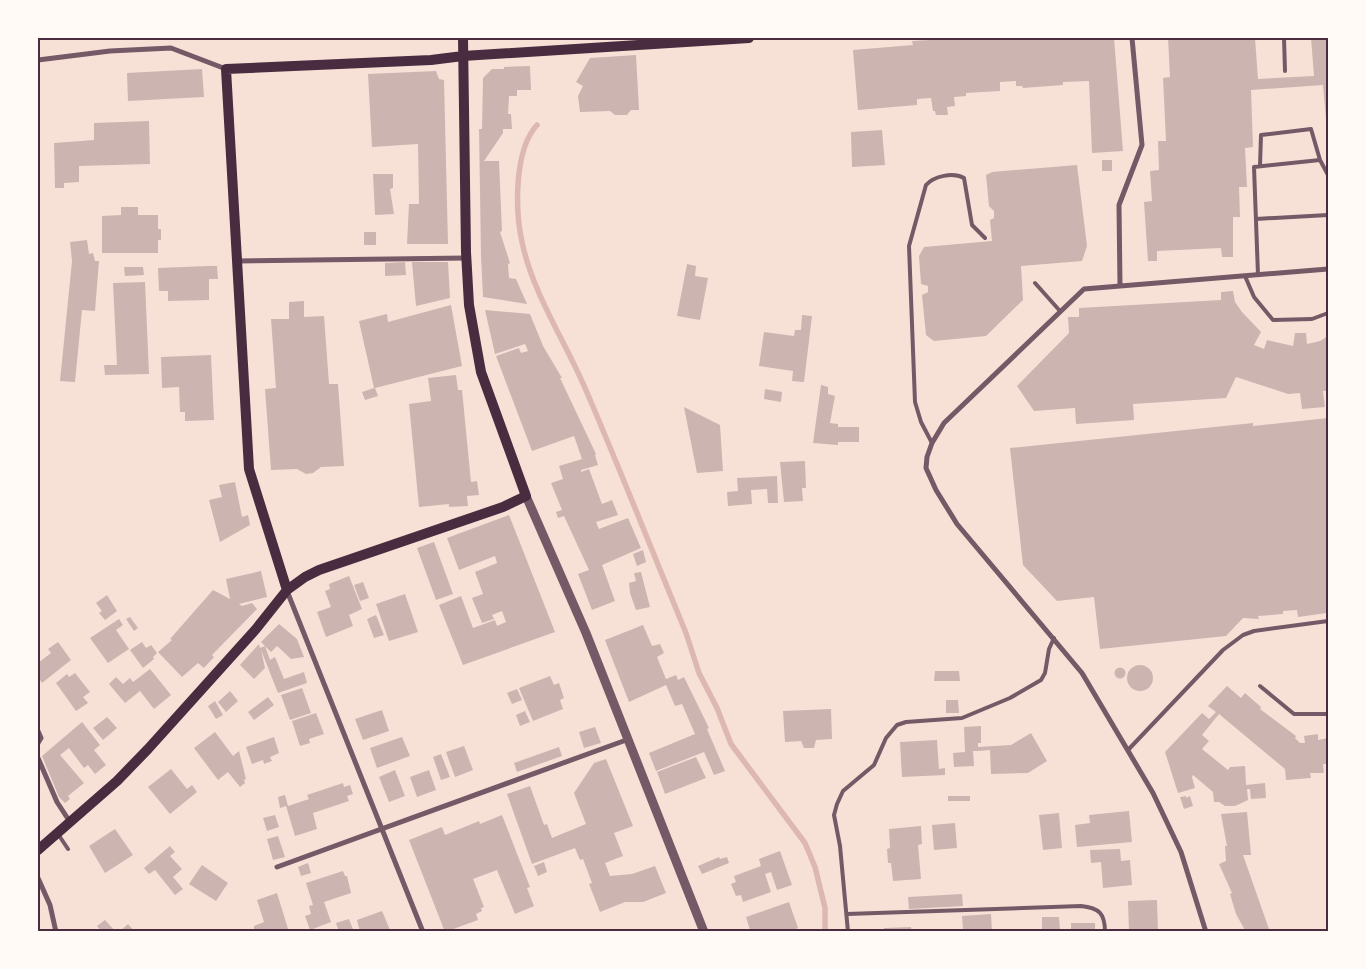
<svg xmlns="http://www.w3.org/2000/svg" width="1366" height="969" font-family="Barlow,sans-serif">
  <rect width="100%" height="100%" fill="#f7e1d7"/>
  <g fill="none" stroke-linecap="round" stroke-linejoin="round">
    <path stroke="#dcb8b0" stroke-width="5.5" d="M537 125C514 150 515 210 522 242 533 294 564 339 585 388 620 469 652 551 686 633L699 673 717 708 731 744 805 843 815 867 825 908V932"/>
  </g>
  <path fill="#ccb4b1" d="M967 38H1114L1123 151 1092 153 1089 81 1063 82V85L1023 88 1022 86H1016V81L1000 82V91L966 93V96L954 97 955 106 947 107 948 115H936L935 111H933L931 98 917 99V105L858 110 853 50 913 45 912 41Z
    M1168 38H1255L1258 79 1314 76 1311 38H1328V142L1323 85 1251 90 1253 147 1245 148 1247 187H1239L1240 217H1233V257H1222L1221 248 1157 251V261H1148L1144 202 1152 201 1150 171 1159 170 1158 141H1166L1163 78 1170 77Z
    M636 55 639 110H631L627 115H615L610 111 580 112 578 96 583 86 576 82 590 58Z
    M530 66 531 90H517V96H509L508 114H511L512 129H503V133L484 161H499L502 231 500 232 510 263 508 264 509 278 516 279 527 304 483 297 481 256 479 129H482L483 78 492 69H504V67Z
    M202 69 204 97 128 101 127 73Z
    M436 71 439 79 444 80 448 244H407L409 204H419L418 144 372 147 368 74Z
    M149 121 150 164 79 166V182L64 183V188H55L54 143 94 140V123Z
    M882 130 885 165 852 167 851 132Z
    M1102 160H1112V171H1102Z
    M1077 165 1087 246 1082 261 1021 266 1023 300 986 336 934 341 926 335 922 295 928 292V286L921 284 919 256 924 247 992 241 990 220 994 218V211L989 206 986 175 992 172Z
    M373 174H393V188L390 189 394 214 375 215Z
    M121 207H138V215H158V229H161V240H158V253H102V216L121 215Z
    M364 232H376V245H364Z
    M87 240 89 254 93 253 95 261H99L95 311 82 310 75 382 60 381 72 261 70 242Z
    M405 262 406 275 385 276V263Z
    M412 262H448L450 298 416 306Z
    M687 264 696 266 695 276 708 278 700 320 677 316Z
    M208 266H217L218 279H209V300L168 301V291H159L158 268Z
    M124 267H143L144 275 125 276Z
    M145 282 149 374 105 375 104 365H117L113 283Z
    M1233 291 1235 302 1242 312 1261 332 1254 345 1264 349 1267 340 1293 346 1295 333H1306L1307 344 1320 341 1328 336V391H1323L1325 407 1302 409 1300 393 1288 394 1236 377 1226 398 1133 404 1134 420 1076 424 1075 408 1034 411 1017 386 1069 333 1068 317H1079V308L1221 300V292Z
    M304 301V317L324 316 329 384H338L344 466 321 467 313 473 306 474 297 469 271 470 265 389 276 388 271 319H289V302Z
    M451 305 462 366 375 388 378 396 365 400 362 392 374 388 359 321 387 314 388 322Z
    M485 310 530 314 543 346 562 378H560L596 454 595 455 598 465 581 470V472L589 469 602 504 612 500 618 515 596 522 599 529 628 518 641 548 602 565 615 601 592 610 578 574 589 570 564 516 558 518 556 512 562 510 551 483 563 479 559 466 582 459 574 436 532 451 496 356 519 348 521 353 528 351 525 344 495 354Z
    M802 315 812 316 804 382 792 381 793 371 759 366 764 332 794 336 795 330H801Z
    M211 355 214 420 185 421V412H180L179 387 162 388 161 357Z
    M456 375 458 390H462L471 482 477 481 479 495 467 496 468 506 449 507V504L419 507 409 404 431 401 428 378Z
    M821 385 828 387V394L835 396 830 423 838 424V427H859V442H838V445L813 443Z
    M765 389 782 392 781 402 764 399Z
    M684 407 720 425 723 471 697 473Z
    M1328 418 1327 613 1298 617 1297 610 1283 611V614L1258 616 1259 619 1243 618 1226 636 1100 649 1094 597 1057 601 1023 565 1010 448 1253 423V426Z
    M805 461 806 488H802L803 501 784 502 780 462Z
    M777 476 778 503H768L767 489 751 490 752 504 728 506 727 492 738 491 737 478Z
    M235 482 242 517 248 515 250 525 220 542 209 500 222 497 219 485Z
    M509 515 555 632 463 665 439 605 461 596 473 628 495 620 497 626 506 622 502 611 492 615 494 619 482 623 472 598 483 594 475 572 497 563 495 556 459 570 447 538Z
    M434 542 453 594 436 600 417 548Z
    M643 550 646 562 637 566 633 554Z
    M261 571 267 597 239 604 242 606 252 603 257 609 212 655 214 657 204 668 198 663 182 677 158 652 172 640 170 639 213 590 230 599 226 579Z
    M641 572 650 607 636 610 630 593 629 583 636 581 634 573Z
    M349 576 362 609 349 615 353 626 326 637 317 612 331 607 325 591 330 589 329 584Z
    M363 582 369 598 360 601 354 585Z
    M405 594 418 632 389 641 376 604Z
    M107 595 117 611 105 620 99 613 102 611 96 603Z
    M376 615 384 635 374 638 367 619Z
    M130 617 138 628 134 631 126 619Z
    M119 619 123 625 116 630 129 649 108 663 90 638Z
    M279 624 297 639 304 657 291 659 277 646 271 652 261 642Z
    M643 625 652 646 660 644 664 653 657 657 666 679 676 675 678 680 684 677 709 728 707 729 725 771 714 775 704 752 656 771 649 753 695 734 682 704 675 706 666 685 629 702 605 640Z
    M58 642 71 660 42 683 38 677V663L51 653 48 649Z
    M142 642 146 648 151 645 157 653 153 657 154 659 143 668 130 650Z
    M259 644 260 648 265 646 270 660 275 657 284 679 304 672 307 683 278 693 261 650 265 668 254 679 240 665Z
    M1127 678a13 13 0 1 1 26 0a13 13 0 1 1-26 0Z
    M1114.5 673a5.5 5.5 0 1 1 11 0a5.5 5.5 0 1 1-11 0Z
    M150 669 171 695 154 709 140 691 125 703 109 684 116 677 123 684 130 678 133 682Z
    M935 671H959L960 681H934Z
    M75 673 90 692 83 697 88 703 76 711 56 683 67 674 69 677Z
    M550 676 554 685 559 683 564 698 560 700 563 709 533 721 519 688Z
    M1227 686 1241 698 1245 693 1261 707 1260 709 1296 736 1295 738 1300 743H1305L1304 736 1318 734V740L1328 738V764H1323L1324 773H1310L1311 778 1286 780 1285 769 1219 714 1202 735 1209 741 1202 749 1228 770 1230 767 1245 766 1246 785 1265 783 1266 798 1251 799 1250 789H1247L1248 800 1235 806H1225L1219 802H1214L1213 792 1193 775 1192 777 1195 788 1178 793 1165 752 1202 713 1209 719 1216 712 1208 706Z
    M302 688 311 713 290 720 281 695Z
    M517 689 522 700 512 704 507 693Z
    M230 691 238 701 226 712 218 702Z
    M268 697 274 705 254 720 248 712Z
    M946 700H958L959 713H946Z
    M215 701 223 715 216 719 208 706Z
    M831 709 832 739 816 740 814 748H804L801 741 785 742 783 711Z
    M382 710 389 731 363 740 355 719Z
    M525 711 530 722 520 726 516 715Z
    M316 713 324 734 309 739 310 743 300 746 292 721Z
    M107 717 117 728 103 740 93 728Z
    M82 722 100 745 94 750 106 765 95 774 88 765 84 768 69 748 60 755 84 783 68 796 70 799 65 803 59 797 42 756Z
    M981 726V743H978V747L1011 745 1031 733 1047 761 1028 773 991 774 990 750 978 751H973L974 766 954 767 953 753 965 752 964 727Z
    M595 727 601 743 584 748 579 732Z
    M215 732 233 756 239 751 246 779 244 780 245 783 240 787 228 772 218 780 194 748Z
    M274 737 279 753 270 757 272 761 264 764 263 760 252 764 246 747Z
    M402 737 410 756 377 768 370 748Z
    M937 740 939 769 945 768V775L902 777 900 742Z
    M464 746 473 770 455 777 446 752Z
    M559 747 562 756 517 772 514 763Z
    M441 754 450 777 441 780 433 757Z
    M696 757 706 778 665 794 657 772Z
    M606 759 633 826 614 833 623 856 605 863 610 876 632 874 655 866 666 893 643 902H625L600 912 589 884 592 883 583 859 580 860 575 848 532 864 507 794 530 786 544 825 547 824 552 838 586 824 574 793 594 763Z
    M171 769 187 789 192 785 197 792 170 814 148 787Z
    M395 770 405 796 389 802 379 777Z
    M429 770 436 790 417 797 410 777Z
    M343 783 344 787 350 785 353 794 347 796 349 801 313 813 317 829 295 836 286 806 280 808 278 797 285 795 288 806 309 799 307 795Z
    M948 796H970V801H948Z
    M1186 796V798L1190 796 1193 806 1184 809 1180 797Z
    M1129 811 1132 842 1077 847 1075 825 1090 823 1089 815Z
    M1247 812 1251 855H1243L1270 932H1246L1236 914 1230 894 1232 893 1219 864 1226 861 1225 846H1227L1221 814Z
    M1059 813 1062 848 1043 850 1039 815Z
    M275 815 279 827 267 831 263 818Z
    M502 815 530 887 527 888 534 906 515 914 497 870 473 879 484 907 481 908 482 911 476 914 478 920 445 932 409 840 442 827 445 835 479 821 480 824Z
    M955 823 957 848 934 850 932 825Z
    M921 826 922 844 918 845 921 879 893 881 891 863H888L887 849 890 848 889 829Z
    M115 829 133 855 105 873 89 846Z
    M278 836 285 857 273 860 267 839Z
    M170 846 175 852 170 856 182 869 173 877 183 889 175 895 155 870 149 874 144 868Z
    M1120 849 1121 861 1130 860 1132 885 1103 888 1101 862 1091 863 1090 850Z
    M780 851 792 885 777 890 771 872 765 874 771 892 743 902 741 895 736 896 731 884 736 882 734 876 761 866 759 859Z
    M719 857 720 859 727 857 729 863 702 874 698 866Z
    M544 862 547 872 538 876 534 866Z
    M308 863 311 873 301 876 298 867Z
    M202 865 228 883 216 901 189 884Z
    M343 871 345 876H347L351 893 324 902 331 922 310 930 305 916 311 914 309 906 313 905 306 883Z
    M277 893 289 932H254V926L264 922 257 900Z
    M962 894 963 906 909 909 908 897Z
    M1157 900 1158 932H1129L1128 901Z
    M789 902 798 928 790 932H747L750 930 746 917Z
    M382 911 390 930 360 932 357 920Z
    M991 914 992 932H947L963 929 962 916Z
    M1042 917H1059L1060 930 1042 931Z
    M349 919 354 932H339L336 923Z
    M105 920 116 932H102L97 926Z
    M1071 923H1095V932H1071Z
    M128 924 135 932H119Z
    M911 927 912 932H884V928Z"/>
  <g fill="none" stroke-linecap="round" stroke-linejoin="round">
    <path stroke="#755966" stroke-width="4" d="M1284 38 1285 71
      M1260 166 1261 135 1311 129 1320 160
      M1256 219 1328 215
      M1258 275 1254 167 1320 160 1328 175
      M1245 276 1254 297 1273 320 1312 319 1328 313
      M1035 283 1060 311
      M932 443 921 422 915 402 909 246 926 185C934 176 953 172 964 178L972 225 985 238
      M1260 686 1294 714H1328
      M1128 750 1223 650 1243 635 1254 631 1328 621
      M58 834 68 849
      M847 914 1081 906C1099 908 1105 913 1105 932
      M848 932 840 846 834 815 837 804 843 791 874 765 886 738 897 725 906 722 962 718 1010 698 1041 680 1045 673 1049 649 1054 638"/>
    <path stroke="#755966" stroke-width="5" d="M38 60 110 51 171 48 226 69
      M237 261 466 258
      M1120 285 1119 205 1142 145 1132 38
      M287 591 423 932
      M38 731 41 738 38 743
      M38 758 57 802 70 822
      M277 867 629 739
      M38 878 50 905 56 932
      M1206 932 1181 852 1153 793 1082 673 957 524 936 490 926 468 927 457 932 443 944 423 1084 289 1328 269"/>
    <path stroke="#755966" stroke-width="9" d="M526 496 586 633 704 932"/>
    <path stroke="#4a2c40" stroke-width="10" d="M287 590 249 469 226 69 431 60 463 56 749 38
      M38 850 117 781 148 749 256 629 287 590 305 577 319 570 503 507 526 496 481 372 469 305 466 252 463 38"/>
  </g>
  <rect width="1366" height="969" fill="none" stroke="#fffaf5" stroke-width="78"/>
  <rect x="39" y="39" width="1288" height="891" fill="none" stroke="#4a2c40" stroke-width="2"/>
</svg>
